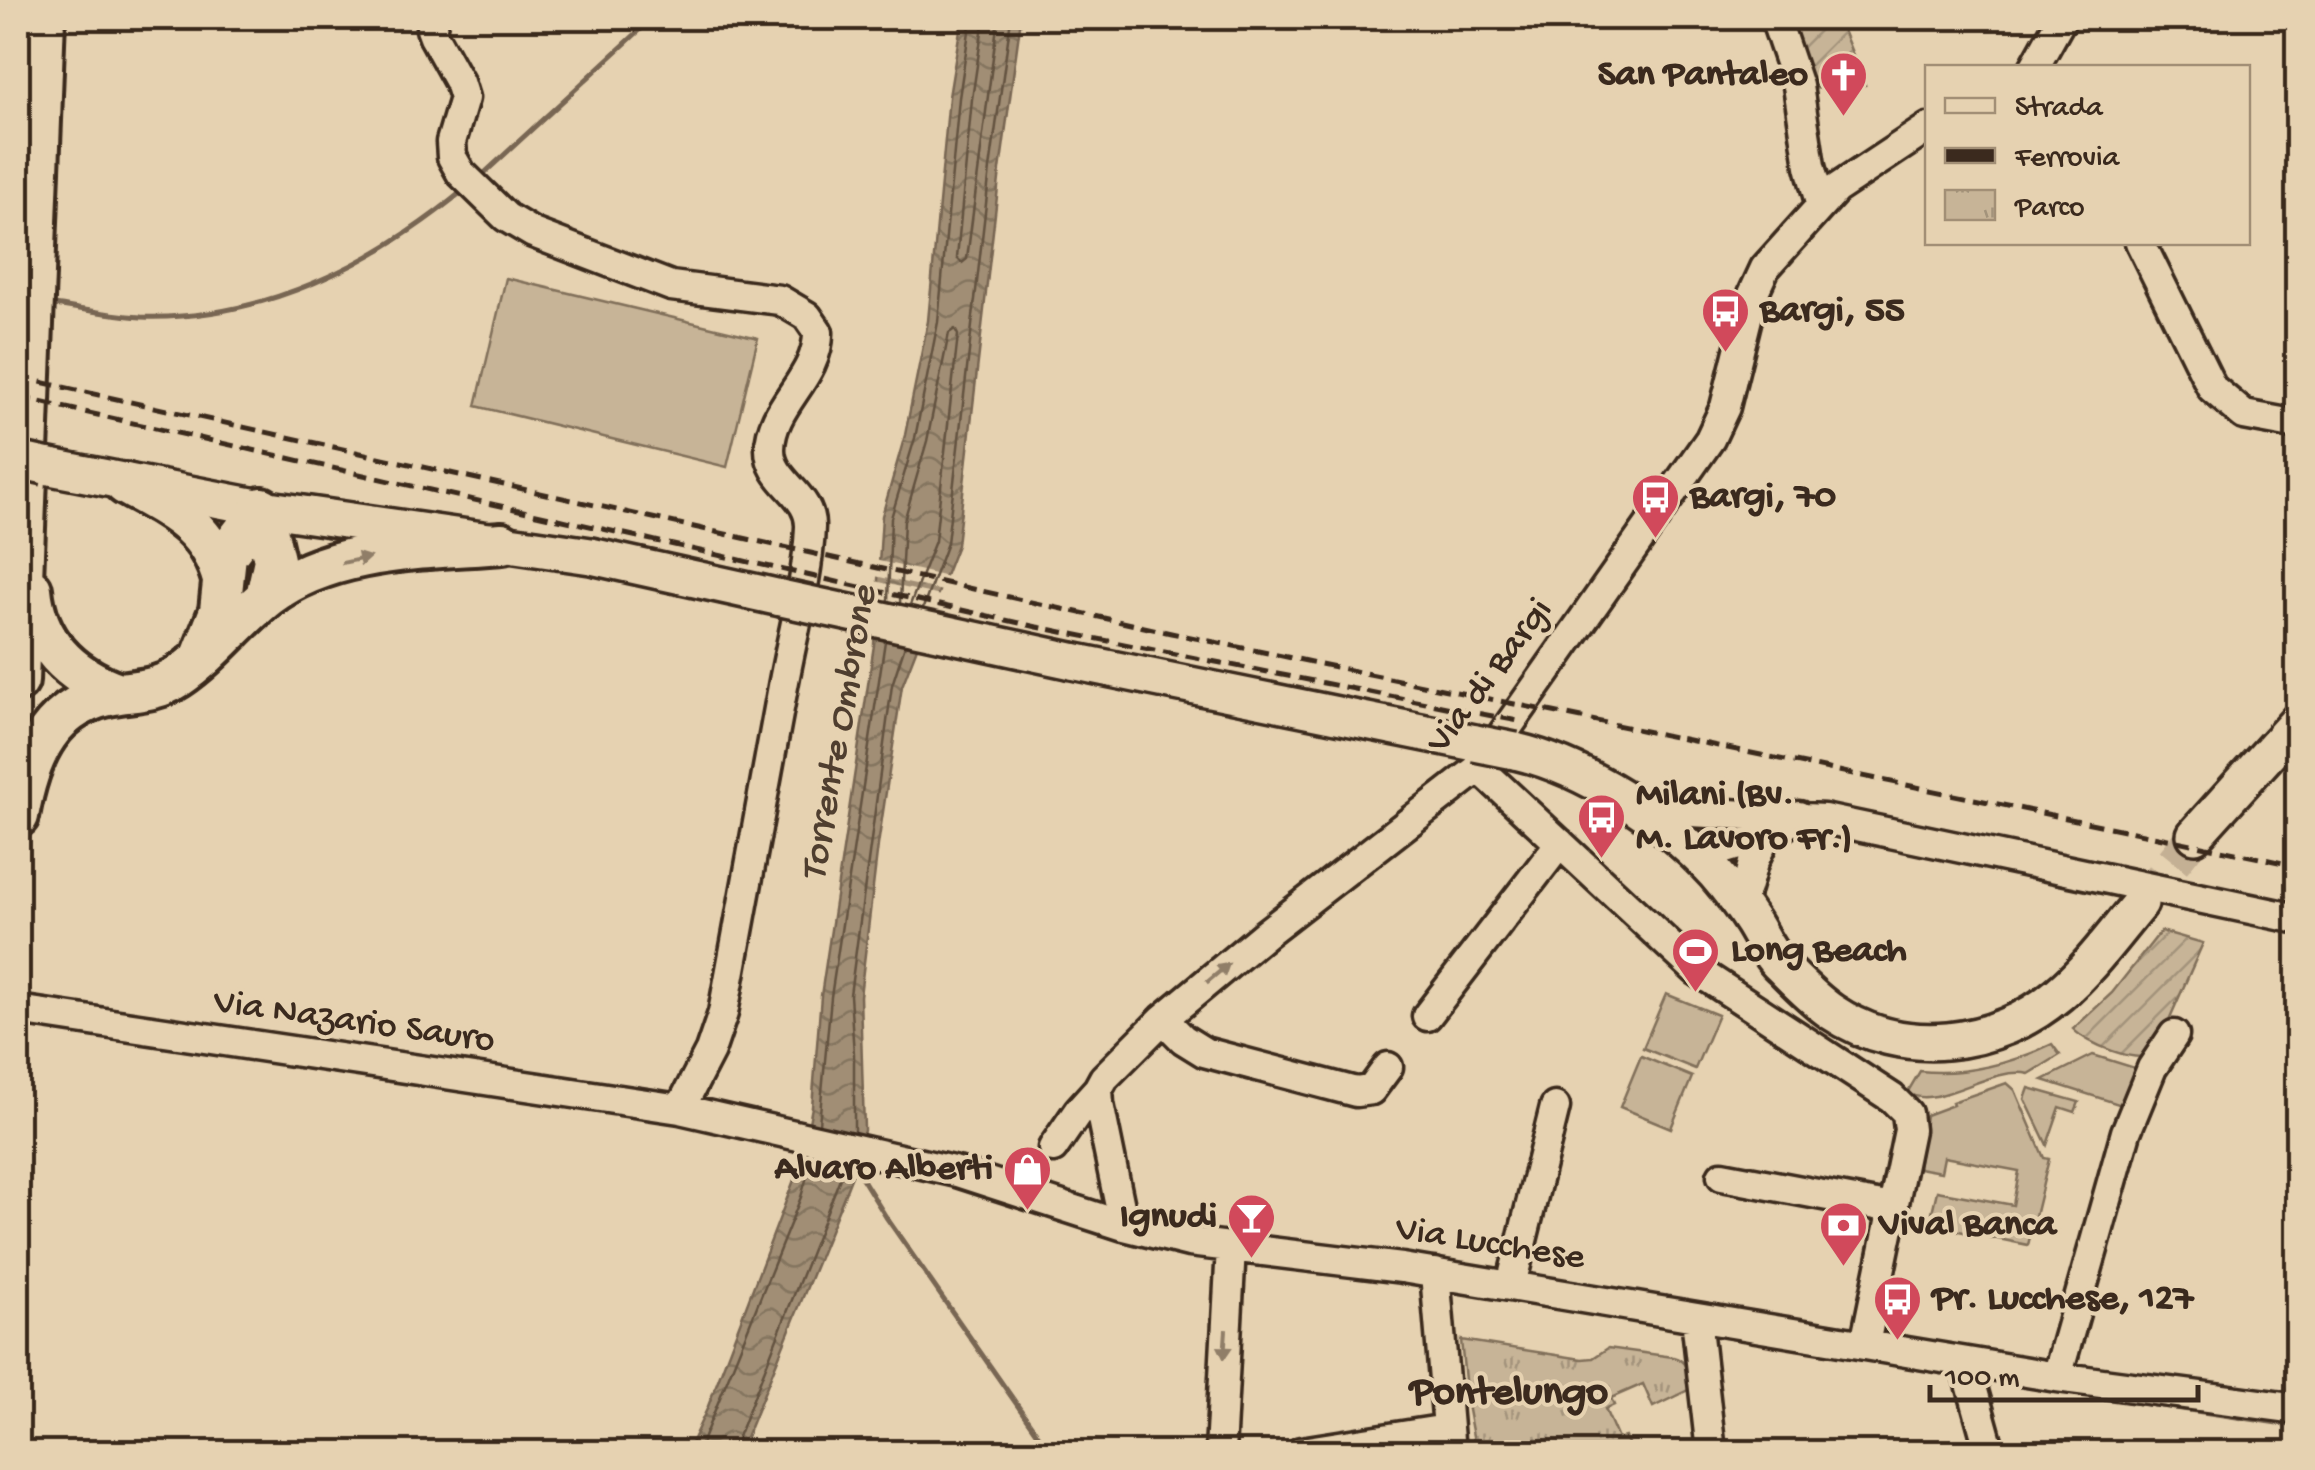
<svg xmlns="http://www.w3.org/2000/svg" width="2315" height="1470" font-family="'Gochi Hand',sans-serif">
  <defs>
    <pattern id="park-tufts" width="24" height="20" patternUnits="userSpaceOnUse" patternTransform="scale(2.5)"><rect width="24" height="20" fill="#c7b497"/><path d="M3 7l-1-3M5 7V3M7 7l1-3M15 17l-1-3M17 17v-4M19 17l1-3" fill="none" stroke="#a3937b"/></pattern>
    <pattern id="garden-furrows" width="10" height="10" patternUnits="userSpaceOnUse" patternTransform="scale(2.5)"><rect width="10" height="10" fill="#c7b497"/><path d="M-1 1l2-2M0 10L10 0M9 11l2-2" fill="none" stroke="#a3937b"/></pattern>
    <pattern id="water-waves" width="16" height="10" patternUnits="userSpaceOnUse" patternTransform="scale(2.5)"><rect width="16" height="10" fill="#a18e75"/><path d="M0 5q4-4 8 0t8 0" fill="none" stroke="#84745f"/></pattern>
  </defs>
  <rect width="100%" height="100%" fill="#e6d2b1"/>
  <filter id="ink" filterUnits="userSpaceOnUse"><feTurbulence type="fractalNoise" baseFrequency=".01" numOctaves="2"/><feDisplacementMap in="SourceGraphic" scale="20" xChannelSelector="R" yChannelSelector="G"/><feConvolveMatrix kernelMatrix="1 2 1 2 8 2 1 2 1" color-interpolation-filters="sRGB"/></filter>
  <g filter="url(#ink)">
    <path fill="#c7b497" stroke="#816f5a" stroke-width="2.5" d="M506 278 758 338 727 467 476 406Z
      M1666 994 1718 1015 1695 1069 1643 1048Z
      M2052 1044 2060 1055 2029 1074C1990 1065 1939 1111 1907 1093L1920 1071C1964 1076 2013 1063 2052 1044Z
      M2093 1055 2135 1068 2140 1074 2131 1108 2043 1080Z
      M1641 1056 1692 1077 1671 1128 1620 1107Z
      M2007 1083 2015 1090 2044 1158 2049 1159 2028 1245 1929 1225 1937 1191 2013 1205 2019 1171 1944 1157 1941 1172 1918 1168 1926 1115 1953 1105 1952 1102Z
      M2029 1088 2079 1102 2075 1112 2060 1107 2047 1145 2025 1099Z"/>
    <path fill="url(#park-tufts)" stroke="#816f5a" stroke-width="2.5" d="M1461 1340 1582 1359 1593 1358 1608 1348 1673 1357C1689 1361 1688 1375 1690 1389L1653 1407 1643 1384 1611 1398 1614 1405 1605 1409 1618 1439 1625 1437 1632 1452H1476L1468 1410Z"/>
    <path fill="url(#garden-furrows)" stroke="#816f5a" stroke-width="2.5" d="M1840 23 1865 85 1810 89 1790 30Z
      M2161 931 2203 943 2154 1054C2136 1064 2087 1044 2073 1029L2112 993Z"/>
    <path fill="url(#water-waves)" stroke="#786652" stroke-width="2.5" d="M962 18H1021L1000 170 957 545 902 686 878 845 860 996 864 1130 859 1158 846 1191 740 1452H687L707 1409 802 1159 812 1107 821 996 874 645 882 516 905 435 928 321 949 97Z"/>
    <path fill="#e6d2b1" d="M875 560 952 578 947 592 875 576Z
      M875 581 945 597 936 616 873 602Z"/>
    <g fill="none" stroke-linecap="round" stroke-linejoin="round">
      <path stroke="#645241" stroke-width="2.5" d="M984 18 972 99 957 258 962 263 967 259 998 18
        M888 601 891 518 915 438 938 322 959 98 971 18
        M900 603 904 521 927 441 949 333 955 329 958 335 935 541 910 605
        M923 608 947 543 990 169 1011 18
        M819 1124 831 997 885 641
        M854 1132V1054L850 995 892 685 905 645
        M698 1452 801 1197 813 1156
        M732 1452 846 1163"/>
      <path stroke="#786652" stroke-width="5" d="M479 178 653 18
        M49 304C80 309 110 315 141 317 262 321 375 264 465 189
        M852 1162 886 1217 1050 1452
        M2080 1394 2298 1426"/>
      <path stroke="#c4b094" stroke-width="35" stroke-dasharray="35 18" stroke-linecap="butt" d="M2140 903 2195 835"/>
      <defs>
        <path id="minor" d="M434 18 431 29 434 37 459 82 464 98 451 142 452 157 461 173 506 217 533 233 671 286 780 300 807 316 818 332C819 378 770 405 770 449 770 483 811 493 810 527 808 580 791 640 782 692 762 799 742 906 723 1013L710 1051 680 1109
          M1775 18 1798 86 1810 166 1820 203
          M2034 68 2062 18
          M2140 242 2212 388 2244 415 2298 425
          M1479 768 1696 970 1892 1098 1907 1113 1909 1130 1865 1344
          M1671 811 1824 819 2298 919
          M1718 851 1765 837 1799 816
          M1746 888 1753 863 1765 837
          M18 1010 680 1109 957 1172 1124 1226 1189 1242 1402 1268 2057 1377 2298 1409
          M1427 1016 1560 843
          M1163 1019 1183 1039 1204 1052 1356 1092 1371 1090 1388 1067
          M1053 1148 1079 1110 1098 1089
          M1722 1176 1892 1208
          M1124 1226 1099 1104 1098 1089 1104 1078 1163 1019 1265 934 1479 768 1710 439 1725 407 1753 294 1765 268 1836 189 1928 128
          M1435 1273 1450 1452
          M1511 1285 1555 1107
          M1696 1318 1711 1452
          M1965 1362 1990 1452
          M2057 1377 2126 1132 2152 1068 2174 1035
          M1220 1452 1231 1247
          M1301 1452 1447 1429"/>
        <path id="major" d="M45 466 262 508 591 556 781 598
          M1072 661 1475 743
          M1515 751C1585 767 1667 820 1715 873 1728 888 1741 905 1752 922 1761 936 1768 954 1781 966 1797 982 1813 999 1832 1012 1902 1059 1996 1048 2059 994 2090 968 2114 934 2140 903
          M2195 835 2298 721"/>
        <path id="highway" d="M125 484C171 510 208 525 223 580
          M262 508 274 560 266 597
          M31 589C36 643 70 676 119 693
          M203 654 220 611 226 555 262 508
          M18 681 44 18
          M18 816C29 755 50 702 120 693 142 690 160 689 178 677 212 654 236 621 268 596 332 547 426 549 502 543"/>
      </defs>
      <use href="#minor" stroke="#3b2a1e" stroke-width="35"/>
      <use href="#major" stroke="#3b2a1e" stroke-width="42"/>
      <use href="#highway" stroke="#3b2a1e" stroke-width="48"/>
      <use href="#minor" stroke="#e6d2b1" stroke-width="28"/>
      <use href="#major" stroke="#e6d2b1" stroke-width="35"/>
      <use href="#highway" stroke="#e6d2b1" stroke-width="40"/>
      <path stroke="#3b2a1e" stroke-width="5" stroke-dasharray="15 8" stroke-linecap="butt" d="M18 377 1171 633 2298 866
        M18 397 1037 627 1518 721"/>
      <defs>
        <path id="major-bridge" d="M18 460 45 466
          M781 598 1072 661
          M1475 743 1515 751"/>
      </defs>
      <use href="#major-bridge" stroke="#3b2a1e" stroke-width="42" stroke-linecap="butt"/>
      <use href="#major-bridge" stroke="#e6d2b1" stroke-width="35"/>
    </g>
    <defs><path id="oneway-solid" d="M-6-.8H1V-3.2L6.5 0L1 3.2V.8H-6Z" transform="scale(2.5)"/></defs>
    <g fill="#907e68">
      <use href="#oneway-solid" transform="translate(356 560) rotate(-12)"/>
      <use href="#oneway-solid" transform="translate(1218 973) rotate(-40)"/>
      <use href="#oneway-solid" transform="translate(1225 1344) rotate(94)"/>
    </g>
  </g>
  <defs>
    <symbol id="church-pin" viewBox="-11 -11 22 30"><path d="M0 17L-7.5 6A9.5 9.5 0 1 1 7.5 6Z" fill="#d1495b" stroke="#e6d2b1"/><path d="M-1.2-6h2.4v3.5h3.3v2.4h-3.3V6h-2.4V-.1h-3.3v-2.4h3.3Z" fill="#fff"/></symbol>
    <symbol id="bus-pin" viewBox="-11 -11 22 30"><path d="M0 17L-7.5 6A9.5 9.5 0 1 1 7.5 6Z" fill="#d1495b" stroke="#e6d2b1"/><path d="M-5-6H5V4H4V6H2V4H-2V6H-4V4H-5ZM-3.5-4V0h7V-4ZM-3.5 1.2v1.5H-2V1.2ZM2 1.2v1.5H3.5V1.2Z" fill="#fff"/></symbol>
    <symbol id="stadium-pin" viewBox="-11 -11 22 30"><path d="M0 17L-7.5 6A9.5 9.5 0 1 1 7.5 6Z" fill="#d1495b" stroke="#e6d2b1"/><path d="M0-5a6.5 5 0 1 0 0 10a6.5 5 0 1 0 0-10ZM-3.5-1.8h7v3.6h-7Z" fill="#fff"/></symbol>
    <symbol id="shop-pin" viewBox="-11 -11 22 30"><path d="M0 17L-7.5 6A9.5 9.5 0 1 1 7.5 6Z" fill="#d1495b" stroke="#e6d2b1"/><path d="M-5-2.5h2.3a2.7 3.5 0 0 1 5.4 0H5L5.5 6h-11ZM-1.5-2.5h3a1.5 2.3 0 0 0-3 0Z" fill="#fff"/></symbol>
    <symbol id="bar-pin" viewBox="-11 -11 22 30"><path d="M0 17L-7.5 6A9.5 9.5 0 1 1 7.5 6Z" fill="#d1495b" stroke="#e6d2b1"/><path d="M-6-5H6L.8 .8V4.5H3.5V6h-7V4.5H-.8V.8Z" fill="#fff"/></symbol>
    <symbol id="bank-pin" viewBox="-11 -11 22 30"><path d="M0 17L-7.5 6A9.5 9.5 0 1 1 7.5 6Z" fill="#d1495b" stroke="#e6d2b1"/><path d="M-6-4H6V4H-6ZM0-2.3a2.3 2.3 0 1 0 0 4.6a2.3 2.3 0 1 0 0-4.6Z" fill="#fff"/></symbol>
  </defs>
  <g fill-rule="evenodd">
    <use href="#church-pin" x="1816" y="48" width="55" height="75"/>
    <use href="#bus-pin" x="1698" y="284" width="55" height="75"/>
    <use href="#bus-pin" x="1628" y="470" width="55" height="75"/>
    <use href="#bus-pin" x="1574" y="790" width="55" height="75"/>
    <use href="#stadium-pin" x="1668" y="924" width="55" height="75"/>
    <use href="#shop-pin" x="1000" y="1142" width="55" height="75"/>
    <use href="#bar-pin" x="1224" y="1190" width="55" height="75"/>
    <use href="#bank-pin" x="1816" y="1198" width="55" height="75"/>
    <use href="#bus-pin" x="1870" y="1272" width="55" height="75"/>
  </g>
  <g text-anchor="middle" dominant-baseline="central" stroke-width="8" stroke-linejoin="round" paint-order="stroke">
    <g font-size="38" font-weight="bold" fill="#3b2a1e" stroke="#e6d2b1" text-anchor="start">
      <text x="1808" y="76" text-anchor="end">San Pantaleo</text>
      <text x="1760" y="312">Bargi, 55</text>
      <text x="1690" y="498">Bargi, 70</text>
      <text x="1636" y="796">Milani (Bv.<tspan x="1636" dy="44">M. Lavoro Fr.)</tspan></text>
      <text x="1731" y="952">Long Beach</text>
      <text x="993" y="1170" text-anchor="end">Alvaro Alberti</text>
      <text x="1217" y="1218" text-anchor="end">Ignudi</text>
      <text x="1879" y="1226">Vival Banca</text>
      <text x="1932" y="1300">Pr. Lucchese, 127</text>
    </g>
    <g font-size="38" fill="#3b2a1e" stroke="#e6d2b1">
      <text transform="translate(1491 677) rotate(-53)">Via di Bargi</text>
      <text transform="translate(354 1023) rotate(8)">Via Nazario Sauro</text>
      <text transform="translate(1490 1245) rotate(9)">Via Lucchese</text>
    </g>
    <g font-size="40" font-style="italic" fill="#4f3e2f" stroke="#e6d2b1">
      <text transform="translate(841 734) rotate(-80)">Torrente Ombrone</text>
    </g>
    <g font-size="42" font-weight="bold" fill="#3b2a1e" stroke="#e6d2b1">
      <text x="1509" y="1394">Pontelungo</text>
    </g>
  </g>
  <rect width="2315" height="1470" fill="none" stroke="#e6d2b1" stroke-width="60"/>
  <rect x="30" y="30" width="2255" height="1410" fill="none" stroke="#3b2a1e" stroke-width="4" filter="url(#ink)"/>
  <rect x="1925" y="65" width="325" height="180" fill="#e6d2b1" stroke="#a28f76" stroke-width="2.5"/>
  <rect x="1945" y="98" width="50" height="15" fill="#e6d2b1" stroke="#a28f76" stroke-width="2.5"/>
  <text x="2015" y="115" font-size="30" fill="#3b2a1e">Strada</text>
  <rect x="1945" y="148" width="50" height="15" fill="#3b2a1e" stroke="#a28f76" stroke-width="2.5"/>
  <text x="2015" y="165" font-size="30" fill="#3b2a1e">Ferrovia</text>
  <rect x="1945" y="190" width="50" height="30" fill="url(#park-tufts)" stroke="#a28f76" stroke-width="2.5"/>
  <text x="2015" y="215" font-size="30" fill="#3b2a1e">Parco</text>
  <path d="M1930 1385v15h268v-15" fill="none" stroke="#3b2a1e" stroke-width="5"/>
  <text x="1945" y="1385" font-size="30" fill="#3b2a1e" stroke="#e6d2b1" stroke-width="8" paint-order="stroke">100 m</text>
</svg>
